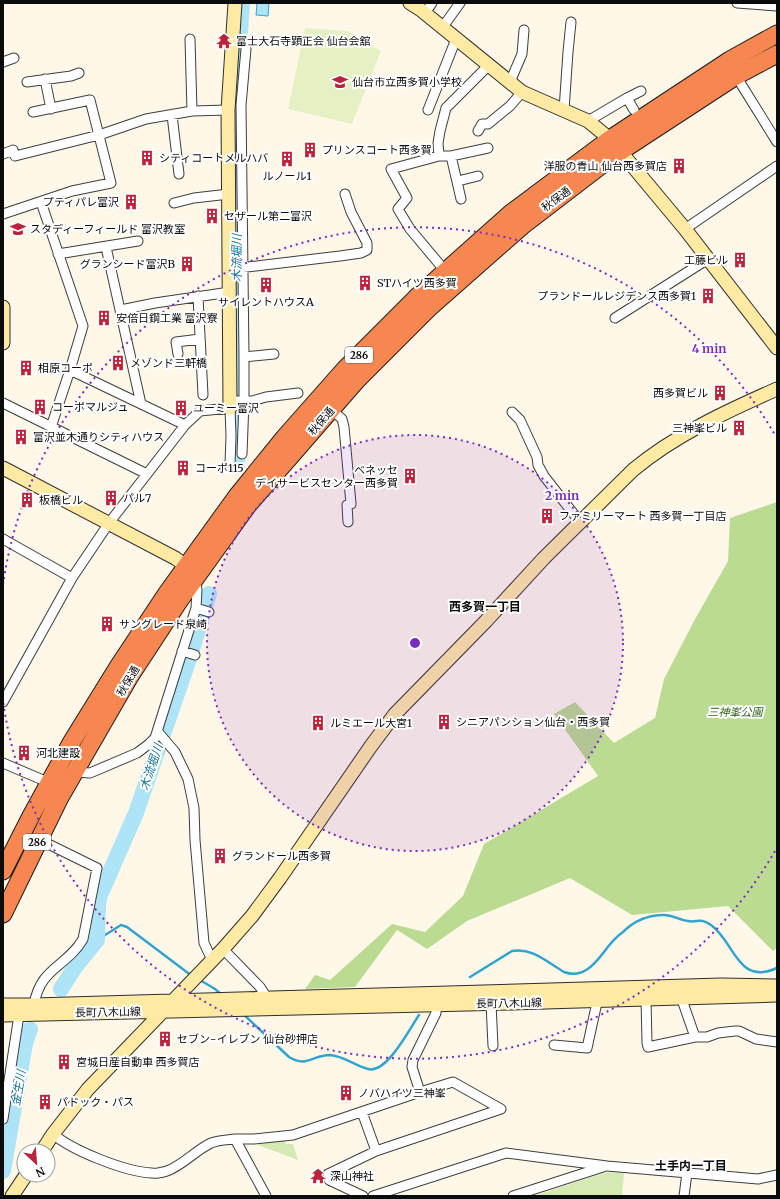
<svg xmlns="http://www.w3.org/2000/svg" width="780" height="1199" font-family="Merriweather,'Noto Sans JP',serif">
  <rect width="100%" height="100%" fill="#fff8e9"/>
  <path fill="#d5e9b3" d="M285 1141 286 1144H293L298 1160 258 1145V1144Z
    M607 1172 624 1173 622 1196H534Z"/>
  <path fill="#bbda92" d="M777 502V948L773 951 728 906 632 915 570 878 467 921 427 949 397 930 355 987 305 989 315 975 330 980 392 924 425 932 463 896 484 844 598 776 554 714 575 702 614 743 655 718 664 679 694 621 728 561 730 518Z"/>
  <path fill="#e6f0c5" d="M305 28 347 31 381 51 352 124 288 109Z"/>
  <path fill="#ade4f7" stroke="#33a4ce" d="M257 3H269L268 16 256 15Z"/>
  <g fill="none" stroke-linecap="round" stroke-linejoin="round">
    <path stroke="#33a4ce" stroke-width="2.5" d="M97 940 121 925 127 927 192 976
      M470 977 512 951C532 947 548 963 564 972 582 979 594 965 604 952 609 945 616 937 623 932 634 921 648 915 664 915 672 915 680 920 688 921 697 923 700 917 711 925 735 942 737 986 777 968
      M200 980 215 989 222 995
      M242 1013 289 1057C307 1068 312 1055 330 1055 344 1056 355 1066 368 1069 387 1074 410 1028 419 1015"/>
    <path stroke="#ade4f7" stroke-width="16" d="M237 466 239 405 235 120 238 60 242 3
      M61 989 75 967 97 940 98 904 100 895 136 813 189 659 209 594
      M3 1171 25 1044 30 1029"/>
    <defs>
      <path id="street" d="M737 3 777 6
        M425 13 432 3
        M442 28 460 3
        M190 39 192 111
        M3 62 14 58
        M736 76 777 142
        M45 79 51 109
        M27 82 71 76 79 73
        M510 82 522 54 524 30
        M627 98 641 91
        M428 110 456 39
        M564 110 568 52 571 22
        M172 115 179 174
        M588 121 627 98 634 110
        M478 131 482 124H488L510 106 522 92
        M3 154 13 150 15 156 99 135 146 119 192 111 228 110
        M439 156 438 143 440 131 446 108 489 65
        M451 156 461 199
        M458 181 478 176
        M41 202 83 326 70 370 51 427
        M174 203 194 198 229 194
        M3 214 72 191 111 183 90 100 33 112
        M685 229 777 166
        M106 247 141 404
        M58 254 138 241
        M230 269 340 256 361 253 367 250V243L351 212 345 194
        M446 272 410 229 398 209 407 198 391 169 439 156H451L488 148
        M198 296 203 395
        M121 310 155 303 230 292
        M615 318 708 259
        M178 354 176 342 200 339
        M244 357 274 354
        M70 370 185 425
        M231 401H252L266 397 298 393
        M3 403 147 474
        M331 409 342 419 344 427 351 504 347 505 348 522
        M512 412 520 420 537 457 538 465 544 476 580 522
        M242 454 244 401V357L241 105 246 49
        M3 539 72 578
        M196 608 209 612
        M182 651 195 655
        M3 702 72 578 109 523 185 425 200 411 230 408 231 436 230 464
        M158 732 175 752 188 779 194 808 195 840 204 943 212 960
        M3 763 50 783
        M74 772 90 773 137 753 149 744 155 738 196 608 197 590 195 578
        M223 949 260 987 267 998
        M681 997 695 1037H707L718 1033 735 1031H739L756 1039 777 1042
        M646 999 647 1043 648 1047 695 1037
        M491 1003 493 1046
        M34 1005C40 967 67 967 83 939L97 868 38 839
        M554 1045 587 1048 596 1007 598 1000
        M362 1112 376 1151
        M3 1119 19 1015
        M53 1134C73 1151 126 1172 152 1173 156 1174 163 1172 167 1171 183 1165 196 1150 211 1143 219 1140 227 1140 235 1139L266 1196
        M235 1139H254L293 1135 420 1092 412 1067 413 1060 436 1013 437 1000
        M363 1196 329 1180 328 1174 376 1151 501 1109 453 1082 420 1092
        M373 1196 506 1153 607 1166 758 1179 777 1175
        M513 1196 603 1167
        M684 1196 687 1173"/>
      <path id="secondary" d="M410 3 421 10 522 92 588 121 610 139 685 229 777 348
        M3 307V343
        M230 408 228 110 235 3
        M3 468 175 558 186 566 192 573
        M3 1005H34L721 985 777 986
        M3 1015 512 1003 777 995
        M42 1151 53 1134 88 1089 223 949 252 916 280 878 371 746 395 714 486 621 544 558 633 470C675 435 727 411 777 389
        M12 1196 26 1175"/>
      <path id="highway" d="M3 871 31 816 71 743 118 667 167 593 237 496 284 438 345 369 419 295 511 213 610 139 730 60 777 34
        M3 914 59 799 130 676 179 601 248 505 357 380 430 307 522 226 612 157 736 76 777 54"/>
    </defs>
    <use href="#street" stroke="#3e3e3e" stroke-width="11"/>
    <use href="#secondary" stroke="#2d2d2d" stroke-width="15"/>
    <use href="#highway" stroke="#1c1c1c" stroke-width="19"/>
    <use href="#street" stroke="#fff" stroke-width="9"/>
    <use href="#secondary" stroke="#ffeaa4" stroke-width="13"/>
    <use href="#highway" stroke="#f68750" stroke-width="17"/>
  </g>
  <circle cx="415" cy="643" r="208" fill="#7b2cbf" fill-opacity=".12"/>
  <g fill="none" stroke="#7b2cbf" stroke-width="2" stroke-dasharray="2 4">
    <circle cx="415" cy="643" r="208"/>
    <path d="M775 851A416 416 0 0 1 3 701M3 585A416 416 0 0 1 775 435"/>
  </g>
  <defs>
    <symbol id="temple-bare" viewBox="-9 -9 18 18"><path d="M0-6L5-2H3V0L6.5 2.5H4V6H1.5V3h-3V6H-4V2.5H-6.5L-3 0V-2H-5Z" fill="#bb223c" stroke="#fff" stroke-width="2.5" paint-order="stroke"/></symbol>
    <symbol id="school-bare" viewBox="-9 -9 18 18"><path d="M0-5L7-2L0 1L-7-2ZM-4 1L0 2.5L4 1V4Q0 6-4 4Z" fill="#bb223c" stroke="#fff" stroke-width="2.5" paint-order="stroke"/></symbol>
    <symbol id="building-bare" viewBox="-9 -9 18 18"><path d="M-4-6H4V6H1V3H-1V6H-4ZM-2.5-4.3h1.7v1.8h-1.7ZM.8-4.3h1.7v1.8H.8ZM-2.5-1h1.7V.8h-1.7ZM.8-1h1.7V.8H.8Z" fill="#bb223c" stroke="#fff" stroke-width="2.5" paint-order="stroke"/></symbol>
  </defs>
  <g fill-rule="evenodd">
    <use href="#temple-bare" x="213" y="30" width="22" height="22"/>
    <use href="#school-bare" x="329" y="71" width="22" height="22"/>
    <use href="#building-bare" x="299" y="139" width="22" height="22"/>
    <use href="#building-bare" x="136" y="147" width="22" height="22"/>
    <use href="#building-bare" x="276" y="148" width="22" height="22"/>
    <use href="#building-bare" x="668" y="155" width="22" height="22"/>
    <use href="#building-bare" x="120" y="191" width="22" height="22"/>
    <use href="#building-bare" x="201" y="205" width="22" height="22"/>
    <use href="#school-bare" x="7" y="218" width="22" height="22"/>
    <use href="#building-bare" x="729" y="249" width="22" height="22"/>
    <use href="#building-bare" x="176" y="253" width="22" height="22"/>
    <use href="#building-bare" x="354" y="272" width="22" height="22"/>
    <use href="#building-bare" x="255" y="274" width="22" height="22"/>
    <use href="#building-bare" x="697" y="285" width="22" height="22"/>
    <use href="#building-bare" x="93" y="307" width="22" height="22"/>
    <use href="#building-bare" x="107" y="352" width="22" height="22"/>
    <use href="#building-bare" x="15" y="357" width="22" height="22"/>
    <use href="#building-bare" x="709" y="382" width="22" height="22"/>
    <use href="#building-bare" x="29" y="396" width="22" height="22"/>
    <use href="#building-bare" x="170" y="397" width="22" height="22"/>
    <use href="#building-bare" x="728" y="417" width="22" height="22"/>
    <use href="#building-bare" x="10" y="426" width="22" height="22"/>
    <use href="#building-bare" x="172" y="457" width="22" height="22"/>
    <use href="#building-bare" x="399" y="465" width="22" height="22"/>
    <use href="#building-bare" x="100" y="487" width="22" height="22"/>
    <use href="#building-bare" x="16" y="489" width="22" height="22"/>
    <use href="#building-bare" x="536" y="505" width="22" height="22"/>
    <use href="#building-bare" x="96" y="613" width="22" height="22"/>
    <use href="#building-bare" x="433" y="711" width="22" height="22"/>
    <use href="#building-bare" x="307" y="712" width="22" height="22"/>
    <use href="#building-bare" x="13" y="742" width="22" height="22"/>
    <use href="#building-bare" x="209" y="845" width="22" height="22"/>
    <use href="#building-bare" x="154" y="1028" width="22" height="22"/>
    <use href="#building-bare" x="53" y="1051" width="22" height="22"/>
    <use href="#building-bare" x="335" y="1082" width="22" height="22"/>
    <use href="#building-bare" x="34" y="1091" width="22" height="22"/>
    <use href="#temple-bare" x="307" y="1165" width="22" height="22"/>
  </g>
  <g text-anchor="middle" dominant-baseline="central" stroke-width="4" stroke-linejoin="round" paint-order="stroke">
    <g fill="#fff" stroke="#545454" stroke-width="1">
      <rect x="345" y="347" width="28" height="16" rx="3"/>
      <rect x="23" y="834" width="28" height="16" rx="3"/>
    </g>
    <g font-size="10" font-weight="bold" fill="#0b0b0b">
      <text x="359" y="355">286</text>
      <text x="37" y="842">286</text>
    </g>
    <g font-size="11" fill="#0b0b0b" stroke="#fff" text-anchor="start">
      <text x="236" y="41">富士大石寺顕正会 仙台会舘</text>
      <text x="352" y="82">仙台市立西多賀小学校</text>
      <text x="322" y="150">プリンスコート西多賀</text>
      <text x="159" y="158">シティコートメルハバ</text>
      <text x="667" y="166" text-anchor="end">洋服の青山 仙台西多賀店</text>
      <text x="287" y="176" text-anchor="middle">ルノール1</text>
      <text x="119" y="202" text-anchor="end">プティパレ富沢</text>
      <text x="224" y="216">セザール第二富沢</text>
      <text x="30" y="229">スタディーフィールド 富沢教室</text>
      <text x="728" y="260" text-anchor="end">工藤ビル</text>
      <text x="175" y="264" text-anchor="end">グランシード富沢B</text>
      <text x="377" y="283">STハイツ西多賀</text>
      <text x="696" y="296" text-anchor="end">プランドールレジデンス西多賀1</text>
      <text x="266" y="302" text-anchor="middle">サイレントハウスA</text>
      <text x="116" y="318">安倍日鋼工業 富沢寮</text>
      <text x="130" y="363">メゾンド三軒橋</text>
      <text x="38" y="368">相原コーポ</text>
      <text x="708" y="393" text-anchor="end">西多賀ビル</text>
      <text x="52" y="407">コーポマルジュ</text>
      <text x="193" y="408">ユーミー富沢</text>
      <text x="727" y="428" text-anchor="end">三神峯ビル</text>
      <text x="33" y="437">富沢並木通りシティハウス</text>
      <text x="195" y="468">コーポ115</text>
      <text x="398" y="470" text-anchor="end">ベネッセ<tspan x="398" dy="13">デイサービスセンター西多賀</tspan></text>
      <text x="123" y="498">パル7</text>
      <text x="39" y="500">板橋ビル</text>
      <text x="559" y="516">ファミリーマート 西多賀一丁目店</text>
      <text x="119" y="624">サングレード泉崎</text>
      <text x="456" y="722">シニアパンション仙台・西多賀</text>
      <text x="330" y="723">ルミエール大宮1</text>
      <text x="36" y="753">河北建設</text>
      <text x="232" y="856">グランドール西多賀</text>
      <text x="177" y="1039">セブン-イレブン 仙台砂押店</text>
      <text x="76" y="1062">宮城日産自動車 西多賀店</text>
      <text x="358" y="1093">ノバハイツ三神峯</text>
      <text x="57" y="1102">パドック・パス</text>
      <text x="330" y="1176">深山神社</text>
    </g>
    <g font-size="11" fill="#0b0b0b" stroke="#fff">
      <text transform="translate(556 199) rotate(-37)">秋保通</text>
      <text transform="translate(321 421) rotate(-49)">秋保通</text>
      <text transform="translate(128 681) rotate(-59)">秋保通</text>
      <text transform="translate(509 1003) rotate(-1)">長町八木山線</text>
      <text transform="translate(108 1012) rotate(-1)">長町八木山線</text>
    </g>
    <g font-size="11" font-style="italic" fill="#33621b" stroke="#fff">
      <text x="735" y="712">三神峯公園</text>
    </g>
    <g font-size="12" font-style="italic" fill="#14729d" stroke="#fff">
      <text transform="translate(236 258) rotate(-90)">木流堀川</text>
      <text transform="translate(151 767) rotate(-72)">木流堀川</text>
      <text transform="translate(18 1088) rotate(-80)">金生川</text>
    </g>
    <g font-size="12" font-weight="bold" fill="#0b0b0b" stroke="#fff">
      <text x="485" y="606">西多賀一丁目</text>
      <text x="691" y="1165">土手内一丁目</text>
    </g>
  </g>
  <circle cx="415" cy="643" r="6" fill="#7b2cbf" stroke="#fff" stroke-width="2"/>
  <g font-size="12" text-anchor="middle" font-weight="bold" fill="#7b2cbf" stroke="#fff" stroke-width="4" stroke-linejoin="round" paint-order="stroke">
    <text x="709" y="353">4 min</text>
    <text x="562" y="500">2 min</text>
  </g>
  <rect width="780" height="1199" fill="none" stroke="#0b0b0b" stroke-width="8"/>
  <g transform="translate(36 1163) rotate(154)"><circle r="19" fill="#ffffff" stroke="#9d9d9d"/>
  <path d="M0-3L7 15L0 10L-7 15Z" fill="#bb223c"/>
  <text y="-6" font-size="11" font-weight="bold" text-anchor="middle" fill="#0b0b0b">N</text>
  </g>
</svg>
